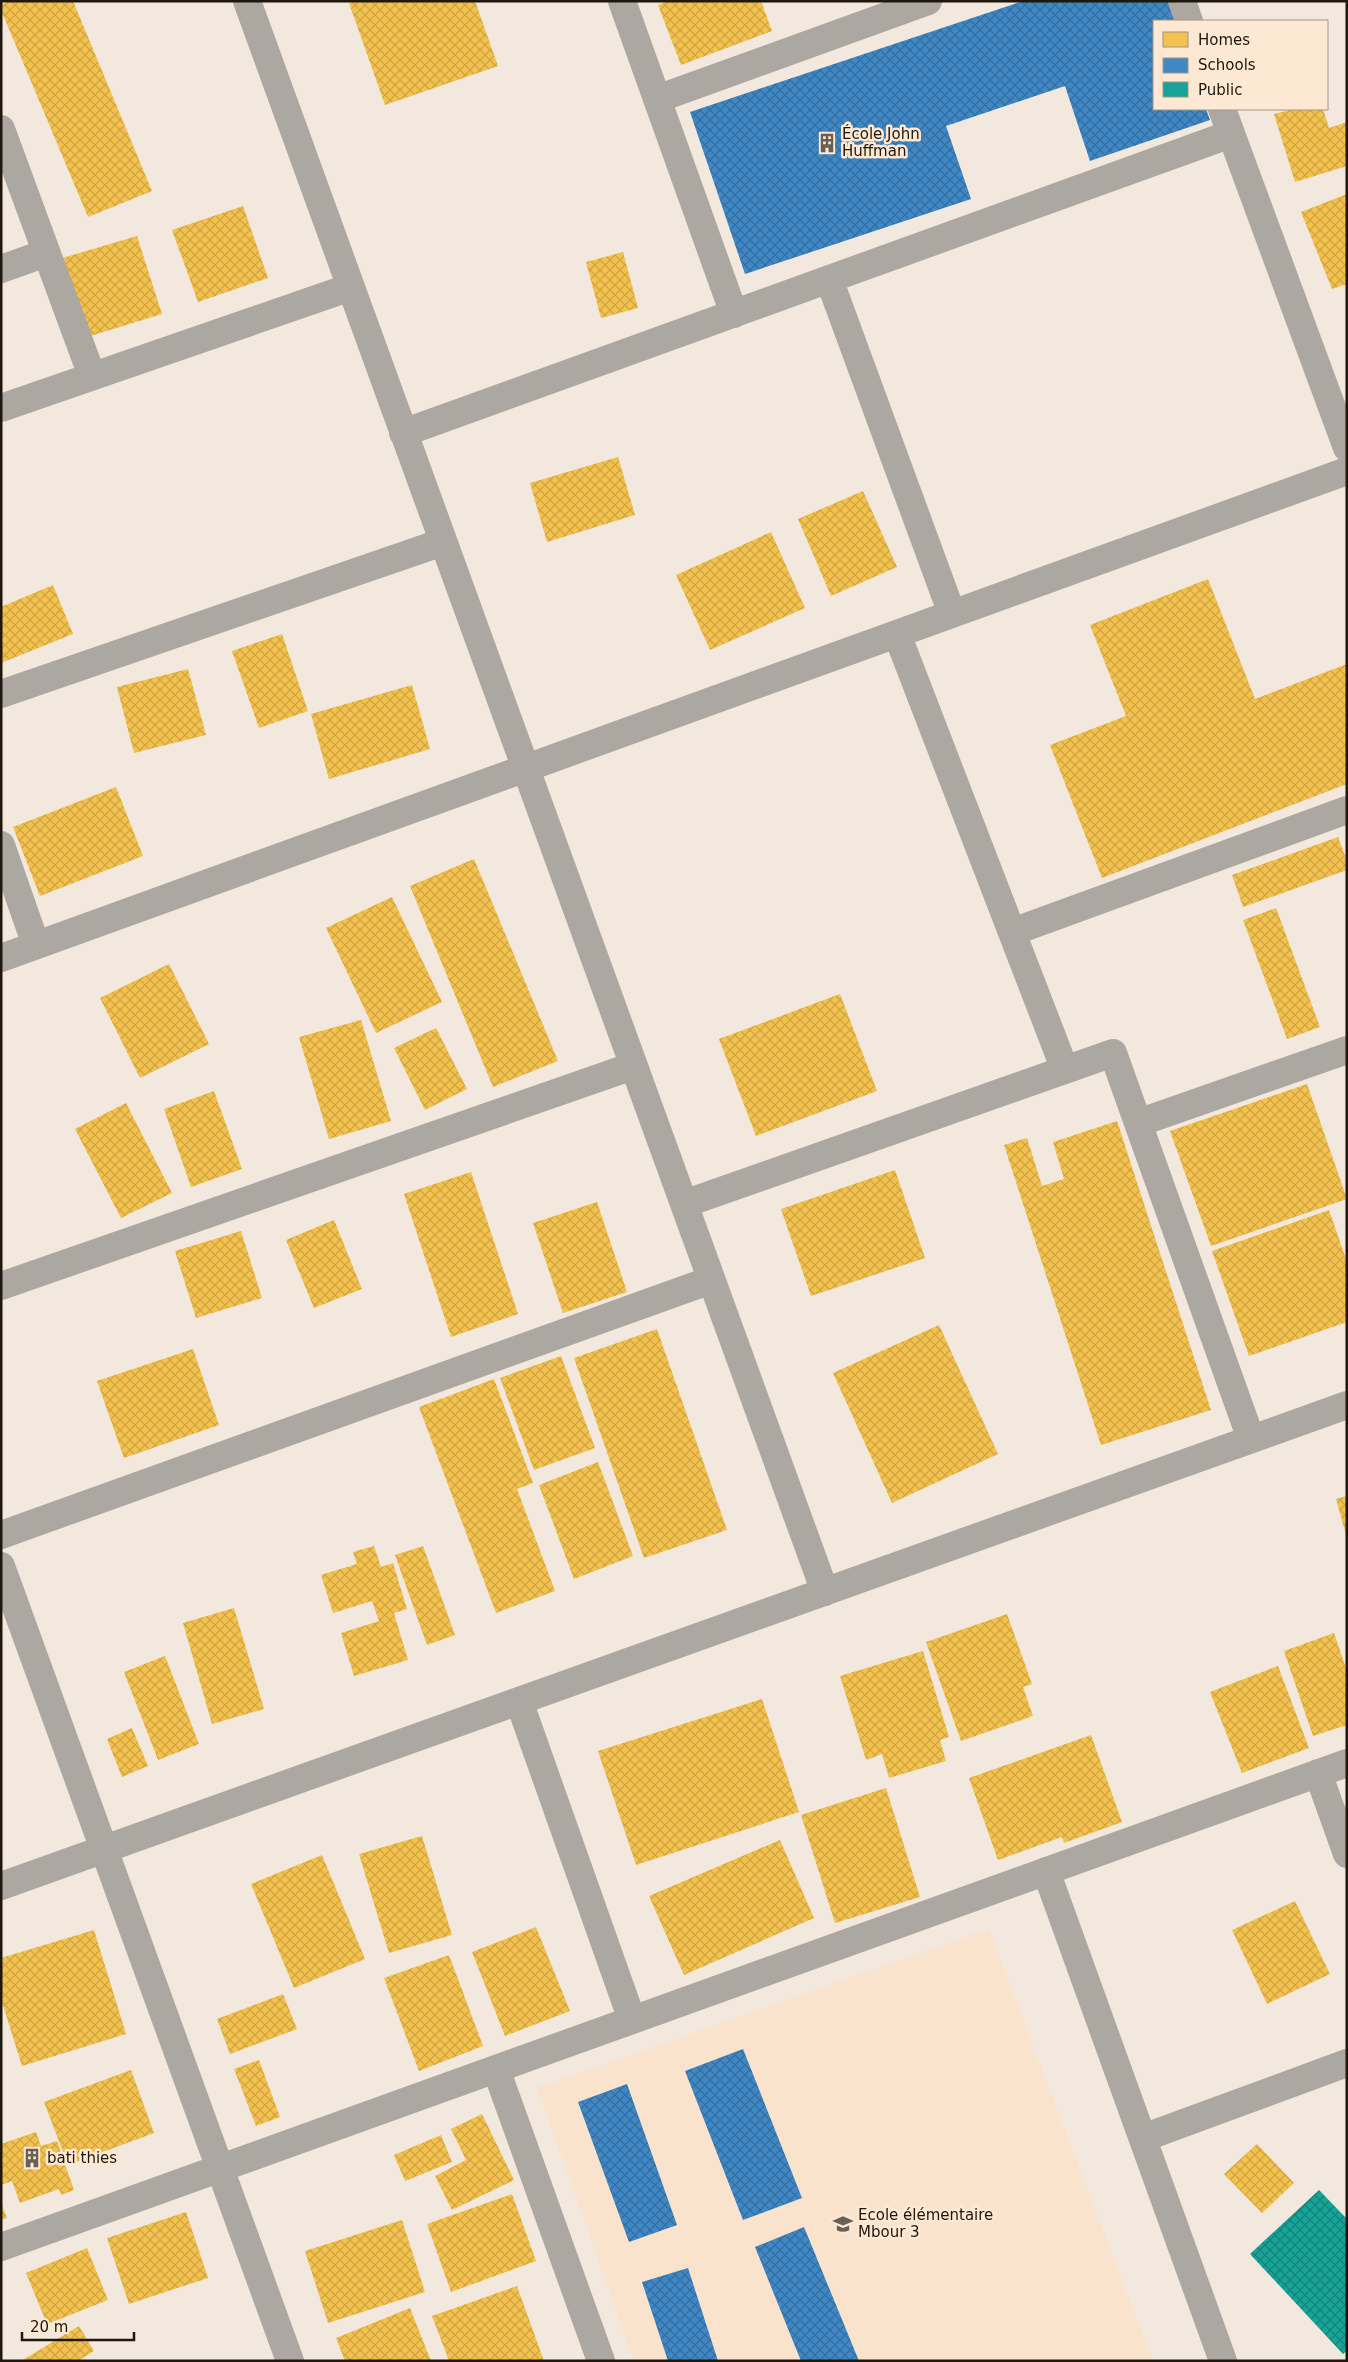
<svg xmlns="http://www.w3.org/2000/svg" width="1348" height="2362" font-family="'DejaVu Sans',sans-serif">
  <defs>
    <pattern id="homes-cross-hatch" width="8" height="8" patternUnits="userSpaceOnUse" patternTransform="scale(1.25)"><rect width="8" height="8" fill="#f2c14e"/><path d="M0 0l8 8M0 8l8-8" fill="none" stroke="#cfa543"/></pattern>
    <pattern id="schools-cross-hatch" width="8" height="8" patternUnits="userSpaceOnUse" patternTransform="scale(1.25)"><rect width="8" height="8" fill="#3f88c5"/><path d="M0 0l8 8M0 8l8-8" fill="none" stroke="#346e9e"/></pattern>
    <pattern id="public-cross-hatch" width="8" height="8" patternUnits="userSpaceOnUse" patternTransform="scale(1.25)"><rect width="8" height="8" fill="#17a398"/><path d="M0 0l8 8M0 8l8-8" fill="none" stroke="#14847a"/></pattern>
  </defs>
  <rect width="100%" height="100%" fill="#f3e8dd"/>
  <path fill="#f9e3cc" d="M989 1929 1153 2361H634L537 2088Z"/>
  <path fill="url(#homes-cross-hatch)" d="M10 1H73L152 191 88 217 1 10V5Z
    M353 1H475L498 66 385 105 349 3Z
    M669 1H761L772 31 681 65 658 5Z
    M1294 109H1323L1329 128 1347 122V166L1295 182 1274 114Z
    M1347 194V284L1332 289 1301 212Z
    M243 206 268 278 198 302 172 230Z
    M137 236 162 314 84 338 59 259Z
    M623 252 638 308 601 318 586 262Z
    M618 457 635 515 547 542 530 483Z
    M863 491 897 567 831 596 798 519Z
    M771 532 805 608 710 650 676 575Z
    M1208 579 1255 699 1347 664V784L1102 878 1050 745 1126 716 1090 625Z
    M53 585 73 634 1 663V607Z
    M282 634 308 711 259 728 232 651Z
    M188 669 206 735 134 753 117 687Z
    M412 685 430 749 329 779 311 714Z
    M116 787 143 856 40 896 13 827Z
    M1338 837 1347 861V870L1243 907 1232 875Z
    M474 859 558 1061 493 1087 410 886Z
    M392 897 442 1002 376 1033 326 928Z
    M1276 908 1320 1027 1287 1039 1243 920Z
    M169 964 209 1044 140 1078 100 998Z
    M840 994 877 1091 756 1136 719 1039Z
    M361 1020 391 1121 329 1139 299 1037Z
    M436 1028 467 1089 425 1110 394 1048Z
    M1307 1084 1347 1199 1211 1246 1170 1131Z
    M214 1091 242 1169 191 1187 164 1109Z
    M126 1103 172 1193 121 1218 75 1129Z
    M1117 1121 1211 1410 1101 1445 1004 1145 1027 1138 1042 1186 1064 1179 1053 1142Z
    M895 1170 925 1258 811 1296 781 1209Z
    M471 1172 518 1314 451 1337 404 1194Z
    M597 1202 627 1292 563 1313 533 1223Z
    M1329 1210 1347 1262V1322L1249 1356 1212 1251Z
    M334 1220 362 1289 314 1308 286 1240Z
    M241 1231 262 1298 196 1318 175 1251Z
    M939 1325 998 1454 892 1503 833 1373Z
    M657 1329 727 1530 644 1558 574 1358Z
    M193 1349 219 1425 124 1458 97 1381Z
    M561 1356 595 1448 534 1470 500 1378Z
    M494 1379 533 1483 517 1489 555 1591 496 1613 419 1407Z
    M598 1462 633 1556 574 1579 539 1485Z
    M1347 1496V1534L1346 1535 1336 1499Z
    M374 1546 381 1567 393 1563 407 1609 394 1613 408 1660 354 1676 341 1633 379 1621 372 1601 333 1613 321 1575 357 1564 353 1552Z
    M423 1546 455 1635 427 1645 395 1555Z
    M234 1608 264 1709 212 1724 183 1623Z
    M1007 1614 1032 1684 1023 1687 1033 1716 961 1741 926 1642Z
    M1334 1633 1347 1671V1725L1313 1736 1284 1651Z
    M923 1651 949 1737 940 1740 946 1761 889 1778 882 1754 866 1760 840 1676Z
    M165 1656 199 1744 158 1760 124 1672Z
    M1278 1666 1309 1748 1242 1773 1210 1692Z
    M762 1699 799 1812 636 1865 598 1751Z
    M132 1728 148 1766 122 1777 107 1739Z
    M1091 1735 1122 1822 1064 1843 1062 1837 998 1860 969 1778Z
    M886 1788 920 1897 835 1923 801 1815Z
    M422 1836 452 1935 389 1953 359 1854Z
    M780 1840 814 1918 684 1975 649 1896Z
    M322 1855 365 1959 294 1988 251 1884Z
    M1295 1901 1330 1974 1267 2004 1232 1930Z
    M536 1927 570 2011 505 2036 472 1952Z
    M94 1930 126 2034 22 2066 1 1999V1958Z
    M449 1955 483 2046 419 2071 384 1978Z
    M283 1994 297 2029 230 2054 217 2019Z
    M259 2060 280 2117 256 2126 234 2069Z
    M131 2070 154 2133 68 2165 44 2102Z
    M482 2114 514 2180 452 2210 435 2176 466 2160 451 2129Z
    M36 2132 41 2146 57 2141 74 2190 61 2195 59 2189 20 2203 12 2181 1 2185V2144Z
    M441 2135 452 2162 405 2181 394 2155Z
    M1257 2144 1294 2183 1262 2213 1224 2174Z
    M512 2194 536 2261 451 2292 427 2224Z
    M1 2203 7 2218 1 2220Z
    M186 2212 208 2278 129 2304 107 2238Z
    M402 2220 425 2292 328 2323 305 2251Z
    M87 2248 108 2300 47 2324 26 2273Z
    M517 2286 544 2361H449L432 2316Z
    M410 2308 431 2361H345L336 2338Z
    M79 2326 94 2351 78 2361H21Z"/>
  <path fill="url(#schools-cross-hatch)" d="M1023 1H1170L1177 21H1154V109H1206L1210 120 1090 161 1065 86 946 126 971 199 745 274 690 112Z
    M743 2049 802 2198 743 2220 685 2071Z
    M627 2084 677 2225 629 2242 578 2102Z
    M804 2227 859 2361H801L755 2247Z
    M688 2268 718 2361H668L642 2282Z"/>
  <path fill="url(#public-cross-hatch)" d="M1319 2190 1347 2219V2351L1343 2354 1250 2254Z"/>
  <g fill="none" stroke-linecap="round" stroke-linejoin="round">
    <path stroke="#ada7a1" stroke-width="28" d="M247 1 825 1592
      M622 1 734 314
      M1182 1 1189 21
      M657 99 928 1
      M1222 109 1347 448
      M1 129 92 376
      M1 269 46 253
      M829 279 952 614
      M1 408 351 287
      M403 433 1231 134
      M897 634 1065 1070
      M1 694 443 542
      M1 845 36 945
      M1012 932 1347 810
      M1 958 1347 471
      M1138 1123 1347 1050
      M684 1204 1113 1053 1251 1439
      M1 1286 633 1066
      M1 1535 711 1280
      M1 1566 290 2361
      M519 1701 632 2020
      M1318 1773 1347 1854
      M1046 1871 1223 2361
      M1 1886 1347 1405
      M496 2069 601 2361
      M1143 2138 1347 2063
      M1 2247 1347 1763"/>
  </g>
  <defs>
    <symbol id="building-bare" viewBox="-9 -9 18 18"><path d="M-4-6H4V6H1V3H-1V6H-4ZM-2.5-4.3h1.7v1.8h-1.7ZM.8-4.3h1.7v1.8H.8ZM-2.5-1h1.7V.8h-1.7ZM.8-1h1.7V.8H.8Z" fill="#696055" stroke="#fde8d3" stroke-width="2.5" paint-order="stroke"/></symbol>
    <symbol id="school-bare" viewBox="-9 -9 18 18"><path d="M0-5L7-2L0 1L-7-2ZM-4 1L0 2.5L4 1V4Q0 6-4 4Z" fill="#696055" stroke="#fde8d3" stroke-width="2.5" paint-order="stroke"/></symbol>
  </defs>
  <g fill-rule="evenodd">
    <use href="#building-bare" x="813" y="129" width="28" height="28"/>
    <use href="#building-bare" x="18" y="2144" width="28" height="28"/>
    <use href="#school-bare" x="829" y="2210" width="28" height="28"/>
  </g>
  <g text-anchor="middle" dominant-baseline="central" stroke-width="5" stroke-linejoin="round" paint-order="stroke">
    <g font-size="15" fill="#1f160c" stroke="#fde8d3" text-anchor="start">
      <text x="842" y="134">École John<tspan x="842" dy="17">Huffman</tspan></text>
      <text x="47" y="2158">bati thies</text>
      <text x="858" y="2215">Ecole élémentaire<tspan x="858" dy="17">Mbour 3</tspan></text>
    </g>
  </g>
  <rect width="1348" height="2362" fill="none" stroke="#1f160c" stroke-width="5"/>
  <rect x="1153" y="20" width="175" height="90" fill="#fde8d3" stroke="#a49483"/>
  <rect x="1163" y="32" width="25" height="15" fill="#f2c14e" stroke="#a49483"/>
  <text x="1198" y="45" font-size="15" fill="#1f160c">Homes</text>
  <rect x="1163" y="58" width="25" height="15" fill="#3f88c5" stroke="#a49483"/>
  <text x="1198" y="70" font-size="15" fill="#1f160c">Schools</text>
  <rect x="1163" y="82" width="25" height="15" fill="#17a398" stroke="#a49483"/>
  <text x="1198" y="95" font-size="15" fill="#1f160c">Public</text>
  <path d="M22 2332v8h112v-8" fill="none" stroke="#1f160c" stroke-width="2.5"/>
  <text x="30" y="2332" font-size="15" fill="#1f160c" stroke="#fde8d3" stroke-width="4" paint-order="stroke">20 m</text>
</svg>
